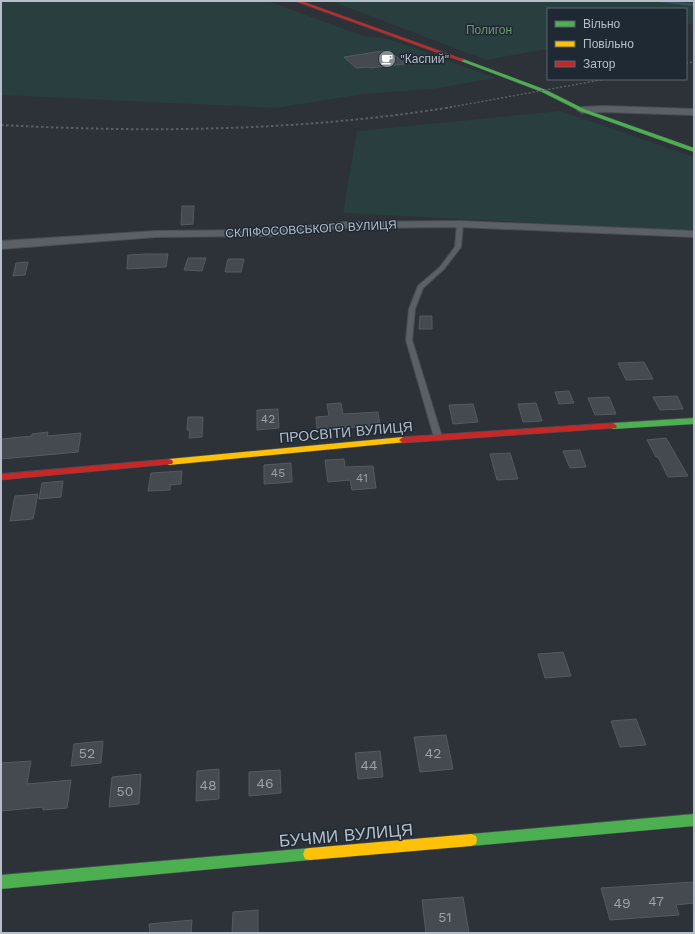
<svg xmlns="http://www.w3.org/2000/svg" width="695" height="934" font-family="'Work Sans',sans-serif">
  <rect width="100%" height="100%" fill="#2c3238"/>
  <path fill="#293e3f" d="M1 1H268L363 36 389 39 495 78 432 89 363 94 276 108 1 95Z
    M331 1H694V23L686 25V9H548V49L486 60Z
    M560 111 694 157V231L343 213 357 131Z"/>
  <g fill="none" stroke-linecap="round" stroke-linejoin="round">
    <path stroke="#3b4f61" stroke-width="2.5" d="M661 1 694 5"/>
  </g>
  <path fill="#454a50" stroke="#545a5f" d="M389 50 405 64 370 68 368 67 356 68 344 57Z
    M182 206H194L193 224 181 225Z
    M145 254H168L166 267 127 269 128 255Z
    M188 258H206L202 271 184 270Z
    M228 259H244L241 272H225Z
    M28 262 25 275 13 276 16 263Z
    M420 316H432V329H419Z
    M644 362 653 379 626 380 618 363Z
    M569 391 574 403 559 404 555 392Z
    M677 396 683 409 660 410 653 397Z
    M609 397 616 414 595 415 588 398Z
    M341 403 343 414 378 412 380 426 317 429 316 417 329 416 327 404Z
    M536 403 542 421 523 422 518 404Z
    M473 404 478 422 453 424 449 405Z
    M278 409 279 428 257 430V410Z
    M188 417H203L202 437 189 438 190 430H187Z
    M48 432 47 436 81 433 78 452 1 459V439L32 436V434Z
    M666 438 688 476 668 477 658 457H656L647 440Z
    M580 450 586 467 570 468 563 451Z
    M510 453 518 479 497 480 490 454Z
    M344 459 345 467 373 466 376 488 352 490 350 480 328 482 325 460Z
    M291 463 292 482 264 484V465Z
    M182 471 181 484 170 485V490L148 491 151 473Z
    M63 481 61 497 39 499 42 483Z
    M38 494 33 519 10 521 15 496Z
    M563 652 571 676 545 678 538 654Z
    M636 719 646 745 620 747 611 721Z
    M446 735 453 769 420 772 414 737Z
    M103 741 101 763 71 766 74 744Z
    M380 751 383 777 358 779 355 753Z
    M31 761 27 784 71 780 67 808 43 810V807L1 811V763Z
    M219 769V799L196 801 197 771Z
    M280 770 281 793 249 796V772Z
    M141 774 139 804 109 807 112 777Z
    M694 882V903L676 905 679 915 610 920 601 888Z
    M463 897 469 933H426L422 900Z
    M258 910V933H232L233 912Z
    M192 920 191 933H150L149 924Z"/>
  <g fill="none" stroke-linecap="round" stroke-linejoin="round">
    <defs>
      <path id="lane" d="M460 222 463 224 461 247 444 269 423 288 415 309 412 340 442 437 438 440 434 437 406 340 409 309 418 286 440 267 455 247 457 224Z"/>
      <path id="street" d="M604 106 694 109V115L604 112 582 113 577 110 582 107Z
        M460 221 694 231V237L460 227 344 228 270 236 156 237 1 249V241L156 231 270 230 344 222Z"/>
      <path id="fast" d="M463 59 546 90 584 109 694 148V152L580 111 542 92 461 61V60Z
        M694 418V424L613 429 609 426 613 423Z
        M694 814V826L471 846 466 844 465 840 466 836 471 834Z
        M310 848 315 849 317 854 315 859 310 860 1 889V875Z"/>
      <path id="slow" d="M403 437 406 438 407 440 406 442 169 465 165 462 169 459Z
        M471 834 476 836 477 840 476 844 471 846 310 860 305 859 303 854 305 849 310 848Z"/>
      <path id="jam" d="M295 1H301L465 60 461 61Z
        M613 423 617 426 616 428 403 443 399 440 403 437Z
        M169 459 172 460 173 462 172 464 1 480V474Z"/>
    </defs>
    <use href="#lane" stroke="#4a4e53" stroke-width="2"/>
    <use href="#street" stroke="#4a4e53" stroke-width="2"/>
    <use href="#fast" stroke="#4a4e53" stroke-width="1"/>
    <use href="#slow" stroke="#4a4e53" stroke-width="1"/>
    <use href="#jam" stroke="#4a4e53" stroke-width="1"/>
    <use href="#lane" fill="#5b6067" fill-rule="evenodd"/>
    <use href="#street" fill="#5b6067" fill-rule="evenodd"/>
    <use href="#fast" fill="#4caf50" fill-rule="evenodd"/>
    <use href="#slow" fill="#ffc107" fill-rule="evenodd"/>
    <use href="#jam" fill="#c62828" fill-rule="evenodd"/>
    <path stroke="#5a5f64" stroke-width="1.5" stroke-dasharray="2 2" stroke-linecap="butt" d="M686 63 694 62
      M446 108 606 79"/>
    <path stroke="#5a5f64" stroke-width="2" stroke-dasharray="2.5 2.5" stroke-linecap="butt" d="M1 125C152 133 303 131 452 107"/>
  </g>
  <defs>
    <symbol id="cafe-disc" viewBox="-11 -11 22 22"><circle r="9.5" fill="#868e96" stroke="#1f2933"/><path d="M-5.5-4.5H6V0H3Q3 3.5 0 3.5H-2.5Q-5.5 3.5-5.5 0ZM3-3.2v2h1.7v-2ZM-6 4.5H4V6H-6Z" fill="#fff"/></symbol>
  </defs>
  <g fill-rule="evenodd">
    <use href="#cafe-disc" x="377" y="49" width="20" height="20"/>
  </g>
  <g text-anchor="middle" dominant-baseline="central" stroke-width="3" stroke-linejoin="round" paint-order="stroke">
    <g font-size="12" fill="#6f9874" stroke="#1f2933">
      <text x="489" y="30">Полигон</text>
    </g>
    <g font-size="12" fill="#b6bfc9" stroke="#1f2933" text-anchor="start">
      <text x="400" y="59">"Каспий"</text>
    </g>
    <g font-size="12" fill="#b6bfc9" stroke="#1f2933">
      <text transform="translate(311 229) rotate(-3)">СКЛІФОСОВСЬКОГО ВУЛИЦЯ</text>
    </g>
    <g font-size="12" fill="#9aa2ab">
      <text x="268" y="419">42</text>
      <text x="278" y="473">45</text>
      <text x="362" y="478">41</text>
    </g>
    <g font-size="14" fill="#b6bfc9" stroke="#1f2933">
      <text transform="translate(346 432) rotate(-5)">ПРОСВІТИ ВУЛИЦЯ</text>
    </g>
    <g font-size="14" fill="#9aa2ab">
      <text x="87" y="753">52</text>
      <text x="433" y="753">42</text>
      <text x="369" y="765">44</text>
      <text x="265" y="783">46</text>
      <text x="208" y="785">48</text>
      <text x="125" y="791">50</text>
      <text x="656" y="901">47</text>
      <text x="622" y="903">49</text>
      <text x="445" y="917">51</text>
    </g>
    <g font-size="17" fill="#b6bfc9" stroke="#1f2933">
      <text transform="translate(346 835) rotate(-5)">БУЧМИ ВУЛИЦЯ</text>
    </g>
  </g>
  <rect width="695" height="934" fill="none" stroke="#b6bfc9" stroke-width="4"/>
  <rect x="547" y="8" width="140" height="72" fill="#1f2933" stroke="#5b656f"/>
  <rect x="555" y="21" width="20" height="6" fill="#4caf50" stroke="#5b656f"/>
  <text x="583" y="28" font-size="12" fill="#b6bfc9">Вільно</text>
  <rect x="555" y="41" width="20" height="6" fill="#ffc107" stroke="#5b656f"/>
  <text x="583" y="48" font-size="12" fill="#b6bfc9">Повільно</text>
  <rect x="555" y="61" width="20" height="6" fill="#c62828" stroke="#5b656f"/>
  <text x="583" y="68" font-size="12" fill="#b6bfc9">Затор</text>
</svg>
